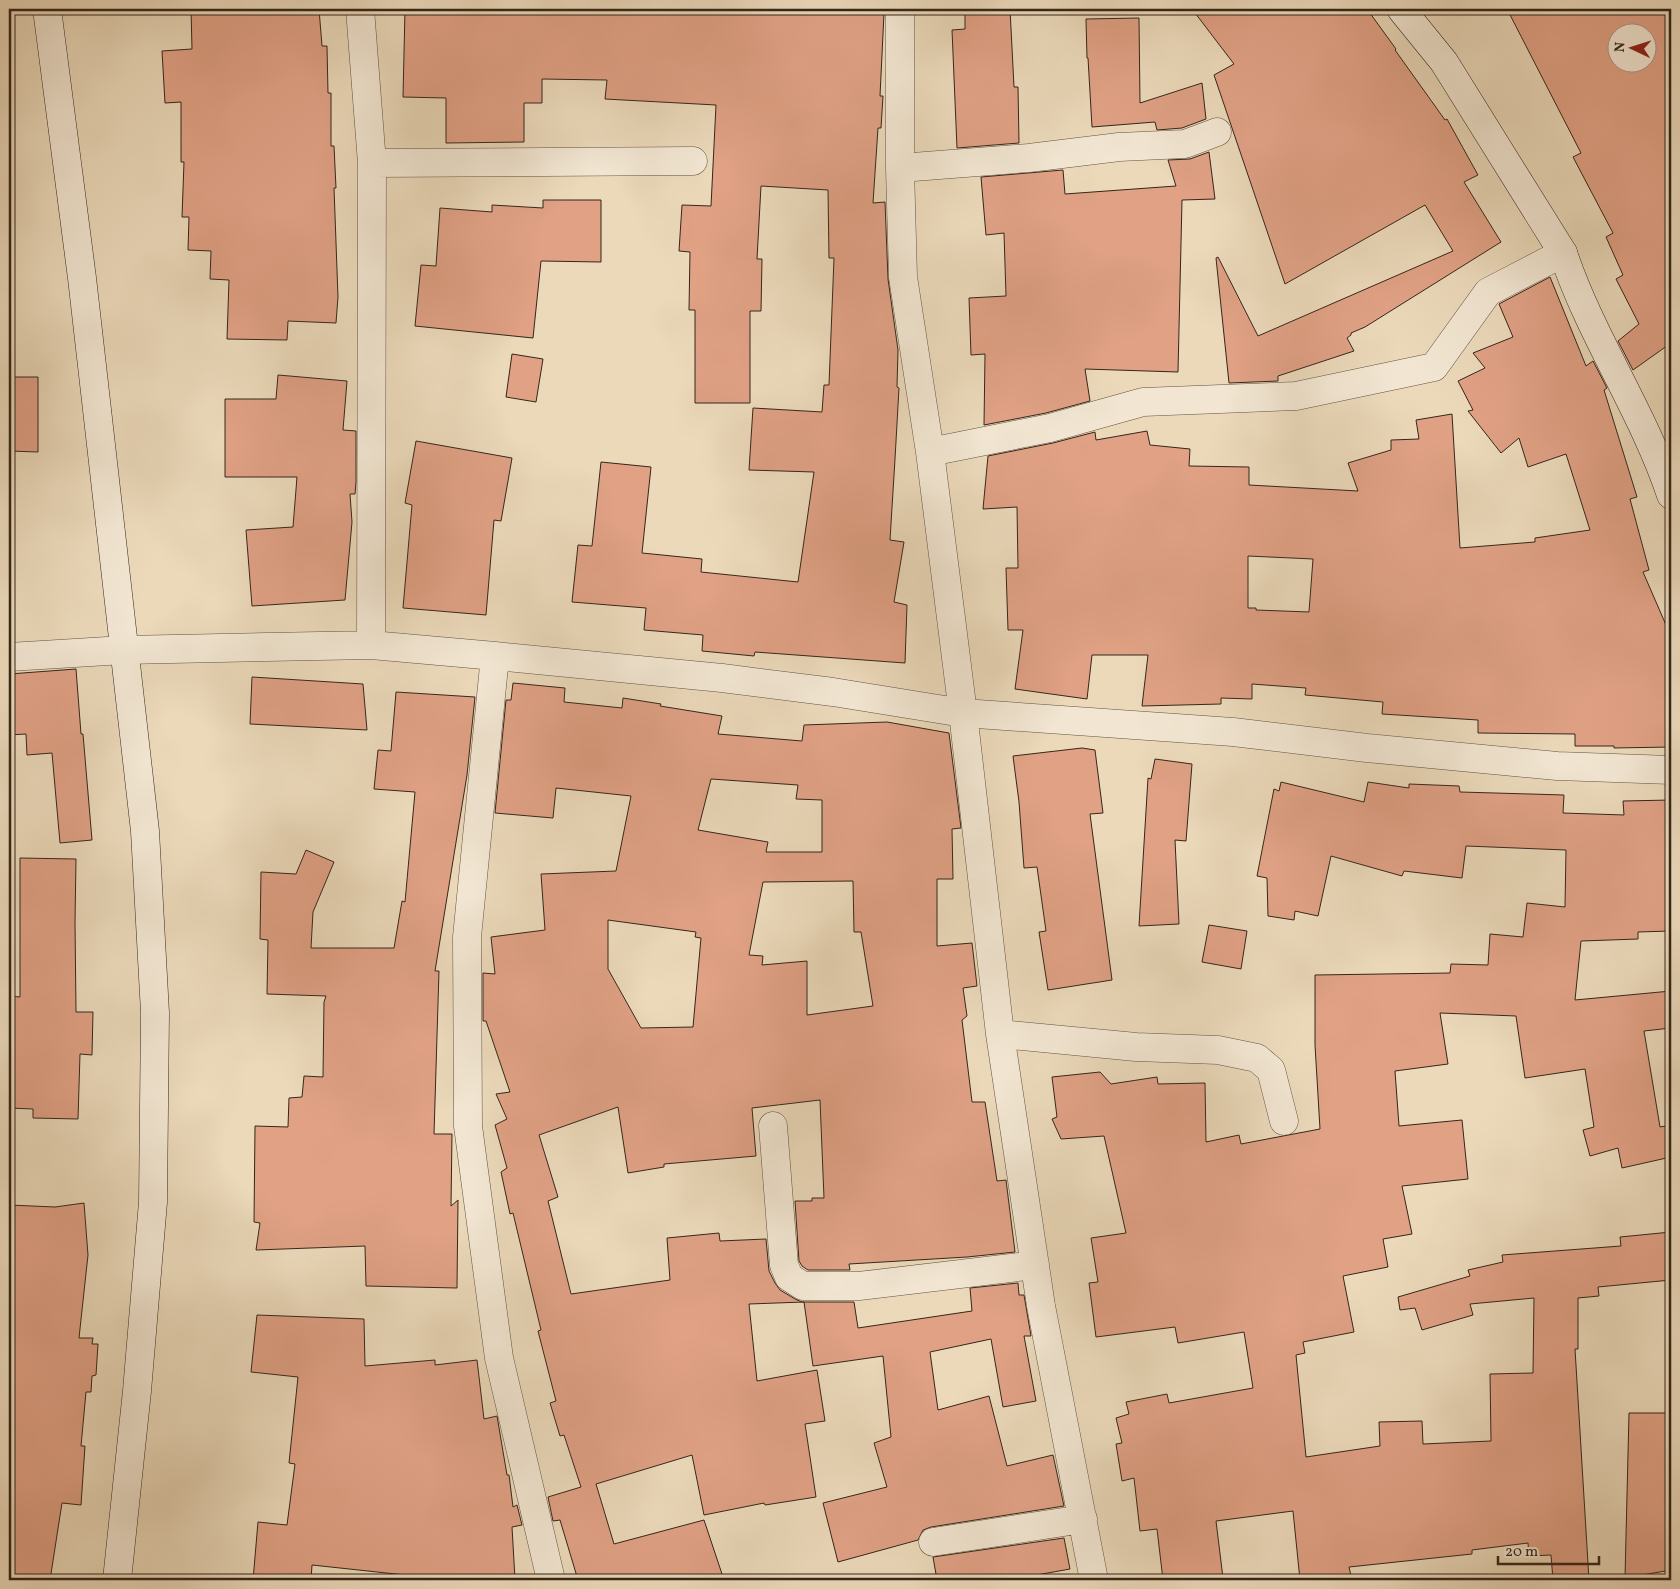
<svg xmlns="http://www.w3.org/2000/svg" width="1680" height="1589" font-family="Vollkorn,serif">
  <rect width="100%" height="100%" fill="#ebd9ba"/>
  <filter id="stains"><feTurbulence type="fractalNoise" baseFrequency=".004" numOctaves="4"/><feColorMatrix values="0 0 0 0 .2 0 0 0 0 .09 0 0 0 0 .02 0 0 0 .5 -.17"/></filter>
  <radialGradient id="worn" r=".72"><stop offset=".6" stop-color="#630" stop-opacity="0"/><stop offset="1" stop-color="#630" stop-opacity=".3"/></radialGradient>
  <path fill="#e0a185" stroke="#35261a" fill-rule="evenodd" d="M191 9H319L322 46H327L328 93H331V146H334L336 188H334L338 297 336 323 288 321 287 340 227 339 229 280 210 279 211 251 188 250 189 217H182L184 162H181V102L165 103 162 51 192 49Z
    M405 9H802L884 13 880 96H883L881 128H878L873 203 885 202 888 279 898 350 897 387 899 388 895 459 890 540 904 542 894 602 907 605 905 663 755 652 754 656 702 651 703 635 644 630 646 608 572 602 578 545 592 546 601 462 651 467 642 553 702 559 701 572 798 582 814 472 749 470 753 408 822 412 824 385H829L834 258H829L828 190 761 186 757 259H762L761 311H750V403H695V310H689L690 252 679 251 682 205 711 206 716 105 605 99 607 80 542 79V103H524V142L446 143V98L403 97Z
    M965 9H1010L1014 87H1018L1019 143 957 148 952 30 965 29Z
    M1192 9H1367L1396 49 1395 50 1445 120 1447 119 1478 175 1464 182 1501 242 1365 327 1351 333V335L1347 338 1354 351 1278 376V381L1229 383 1216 258 1218 257 1258 336 1453 251 1425 205 1285 284 1214 75 1234 64Z
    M1507 9H1671V343L1633 370 1618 341 1639 324 1616 279 1623 275 1606 237 1613 233 1573 157 1581 153ZM1618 32H1648V62H1618Z
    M1139 18 1140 103 1202 83 1206 119 1182 128 1157 130 1155 122 1092 127 1088 58H1087L1086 19Z
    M1209 152 1215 199 1182 200 1178 372 1085 369 1090 401 1046 413 984 425 985 354 971 355 969 298 1006 296 1004 233 986 235 981 177 1063 170 1065 194 1176 186 1168 160 1190 159Z
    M543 200H601V262L541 261 533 338 415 326 421 265 436 266 440 208 492 212V205L543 208Z
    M1550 277 1586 366 1593 361 1607 388 1604 390 1637 497 1630 499 1649 570 1643 572 1666 625 1671 651V747L1614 748V746H1575V734L1478 733V720L1382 714 1383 702 1305 695 1306 688 1252 684V699L1221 698V704L1142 706 1148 655H1092L1087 699 1015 689 1023 630H1008L1006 568H1018L1017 507 983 509 988 456 1053 443 1095 432 1096 440 1147 431 1150 445 1190 449 1189 466 1249 467V485L1358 491 1348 463 1391 450V440L1419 439 1416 420 1452 414 1460 548 1535 542V538L1590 530 1566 454 1528 467 1519 438 1501 453 1468 411 1473 410 1458 381 1485 368 1473 353 1513 337 1499 304ZM1248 556 1313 559 1309 612 1256 610V608H1248Z
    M512 354 543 359 536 402 506 397Z
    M278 375 347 381 343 430 356 431V482L355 494H350L352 522 345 600 252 606 246 530 293 527 297 477H225V399H276Z
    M9 377H38V452L9 451Z
    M416 441 512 458 501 521 494 520 486 615 403 608 412 505 405 503Z
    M76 669 81 734H83L92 840 60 843 52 753 27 755 26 734 9 735V674Z
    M252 677 363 684 367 730 250 724Z
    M513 683 565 688 564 702 622 708 623 698 661 704 660 706 722 716 718 734 802 741 804 725 887 722 949 733 961 828 952 829 953 879H937V946L972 943 977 986 963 988 967 1016 962 1020 972 1102H985L997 1181 1006 1180 1015 1252 967 1257 849 1264 850 1270H808L802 1266 799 1261 795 1201H812V1198H824L820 1100 752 1108 756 1156 664 1164V1167L628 1173 618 1107 539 1135 558 1197 548 1201 571 1294 670 1280 667 1238 719 1233 720 1241 766 1239 769 1271 775 1283 780 1290 795 1299 802 1302H854L858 1328 972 1311 970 1288 1018 1283 1019 1295H1024L1031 1336H1024L1036 1401 1003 1407 991 1339 930 1352 938 1410 989 1396 1007 1466 1053 1455 1064 1506 931 1527 923 1530 918 1540 838 1562 823 1503 887 1487 874 1443 891 1437 883 1356 813 1366 804 1302 749 1304 757 1381 817 1370 825 1421 805 1424 816 1497 765 1505 764 1503 704 1515 692 1455 596 1484 614 1544 704 1520 724 1580H578L560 1520 553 1521 548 1497 581 1487 564 1435 560 1436 550 1403 556 1401 538 1331 541 1330 513 1213 510 1214 501 1172 507 1168 495 1125 507 1119 496 1094 510 1092 486 1021H483V973L495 974 491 937 545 930 541 874 616 871 631 796 556 788 553 818 495 813 506 700H511ZM711 779 798 785 796 799 822 800V852H766L768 842 698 830ZM853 881 854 932H861L873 1006 807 1015V961L762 965 763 956 749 955 763 882ZM608 920 696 932 695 937 701 938 693 1027 641 1028 608 969Z
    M396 692 475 697 467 775 435 971H439L434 1134H452L451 1206 458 1200 457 1288 366 1286 365 1246 256 1250 260 1223 254 1222 255 1126 288 1127 289 1098 302 1097 304 1076 323 1077 324 1002 326 996 267 994 268 940 260 939 261 872 296 874 306 850 334 862 313 912 311 948H394L402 901 405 902 415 792 374 789 378 750 391 751Z
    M1082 748 1095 750 1103 813 1090 814 1112 980 1048 990 1039 932 1046 931 1037 867 1024 868 1019 802 1013 756Z
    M1155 759 1192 764 1186 841 1175 840 1179 924 1139 926 1148 778 1151 779Z
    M1281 782 1364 802 1368 782 1409 788V784L1459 786 1460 792 1564 795 1563 813 1624 815 1623 801 1671 800V931L1638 932V939L1581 941 1575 1000 1671 991V1028L1644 1031 1660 1127 1671 1125V1157L1622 1168 1618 1148 1590 1156 1583 1130 1594 1127 1585 1069 1525 1078 1516 1016 1440 1013 1448 1064 1395 1071 1399 1126 1462 1120 1468 1179 1402 1186 1412 1234 1383 1239 1388 1267 1343 1276 1354 1332 1303 1342 1305 1353 1296 1355 1306 1457 1380 1446 1379 1422 1422 1421 1423 1444 1491 1441 1490 1374 1533 1373 1534 1298 1470 1304 1473 1315 1422 1330 1415 1308 1400 1310 1398 1297 1470 1276 1468 1270 1503 1262 1502 1255 1621 1246 1620 1237 1671 1232V1280L1598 1287 1599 1296 1578 1298V1349H1575L1589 1580H1553L1551 1555 1529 1556 1528 1543 1472 1550V1554L1349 1567 1352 1580H1300L1293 1511 1216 1521 1223 1578 1204 1580H1163L1157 1529 1140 1531 1134 1478 1122 1481 1116 1444 1122 1443 1116 1418 1129 1414 1126 1402 1167 1394 1169 1403 1253 1388 1244 1332 1178 1343 1175 1327 1096 1337 1089 1283 1098 1282 1091 1238 1126 1233 1104 1136 1061 1139 1052 1119 1057 1117 1052 1077 1100 1072 1111 1084 1157 1077 1158 1084 1205 1083 1206 1142 1239 1135 1241 1144 1320 1129 1315 1045V975L1450 973 1451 964 1488 965 1490 934 1523 937 1527 903 1565 907 1566 850 1466 846 1462 878 1404 871 1402 876 1331 856 1318 916 1295 911 1294 920 1268 916 1267 878 1257 876 1274 789 1279 791Z
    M20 858 76 859 75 922 76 1012H93L92 1055 80 1054 78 1119 33 1118V1109L9 1108V996L20 997Z
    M1209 925 1247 931 1241 969 1202 962Z
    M84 1203 88 1255 79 1338H93L92 1344H98L96 1375 92 1376 91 1392H86L81 1446H85L81 1505 62 1503 50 1580H9V1529L13 1498 9 1497V1205L55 1207Z
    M257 1315 364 1319 365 1366 435 1360V1365L477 1360 484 1419 497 1416 507 1475H509L513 1507 517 1505 522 1525 512 1527 515 1579 403 1580 405 1575 312 1565 311 1580H253L258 1522 287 1525 295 1464 289 1463 298 1377 251 1372Z
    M1629 1413H1671V1570L1625 1578Z
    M1064 1538 1070 1569 1009 1580H937L933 1557Z"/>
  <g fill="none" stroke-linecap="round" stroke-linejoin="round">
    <defs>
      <path id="street" d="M360 9 372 163 371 645
        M900 9V168L903 277 930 452 963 713 1000 1034 1041 1306 1094 1580
        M372 163 693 161
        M900 168 1029 158 1119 147 1185 144 1217 132
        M930 452 1050 428 1143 402 1296 396 1434 367 1488 292 1563 253
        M495 656 467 937 468 1126 499 1358 551 1580
        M9 657 124 650 371 645 495 656 722 678 833 692 963 713 1233 732 1367 748 1557 766 1671 770
        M1000 1034 1136 1047 1218 1050 1257 1058 1271 1070 1284 1121
        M773 1126 784 1265 789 1277 803 1286H859L1035 1265
        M933 1542 1083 1519"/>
      <path id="secondary" d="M47 9 82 278 145 831 155 1013 153 1202 137 1391 117 1580
        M1401 9 1444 62 1563 253C1591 337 1643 411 1671 495"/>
    </defs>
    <use href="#street" stroke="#625342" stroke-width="29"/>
    <use href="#secondary" stroke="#35261a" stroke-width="29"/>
    <use href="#street" stroke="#f2e6d2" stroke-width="28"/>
    <use href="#secondary" stroke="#f2e6d2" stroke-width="28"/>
  </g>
  <rect width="1680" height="1589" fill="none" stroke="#ebd9ba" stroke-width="30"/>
  <rect x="10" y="10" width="1660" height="1569" fill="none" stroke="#35261a" stroke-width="2.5"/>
  <rect x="15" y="15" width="1650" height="1559" fill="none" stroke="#35261a"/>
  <g transform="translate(1632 48) rotate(274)"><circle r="24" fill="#f2e6d2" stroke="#a69988"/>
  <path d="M0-4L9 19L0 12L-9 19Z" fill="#8f2418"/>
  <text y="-8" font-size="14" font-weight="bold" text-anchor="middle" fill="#35261a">N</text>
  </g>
  <path d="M1498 1556v8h101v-8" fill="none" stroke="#35261a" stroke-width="2.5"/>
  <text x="1505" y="1556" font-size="15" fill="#35261a" stroke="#f2e6d2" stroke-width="4" paint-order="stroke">20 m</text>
  <rect width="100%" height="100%" filter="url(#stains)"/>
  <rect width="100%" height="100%" fill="url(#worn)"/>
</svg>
